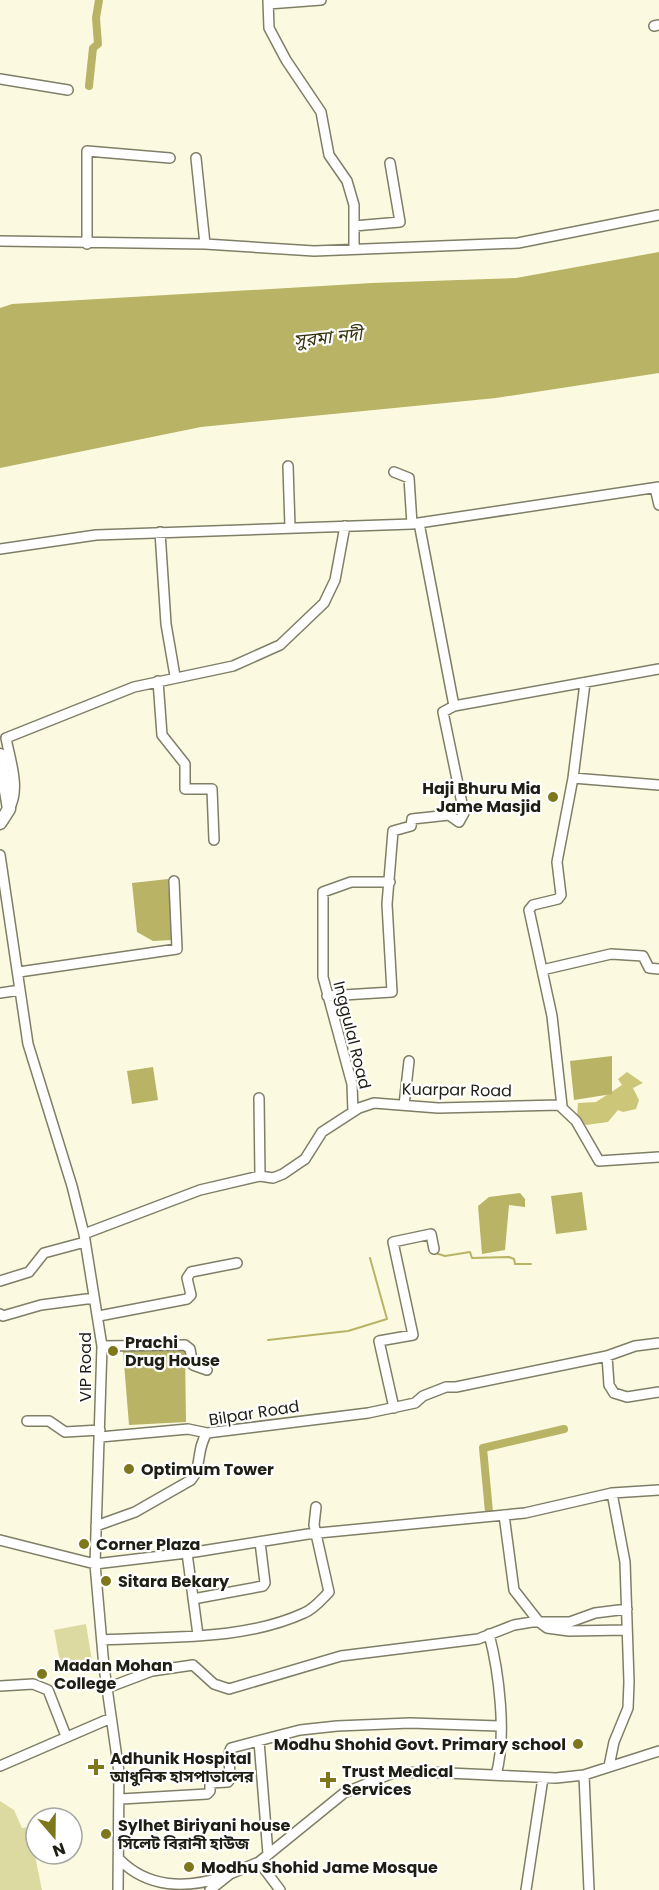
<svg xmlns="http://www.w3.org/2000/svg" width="659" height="1890" font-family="Poppins,'Noto Sans Bengali',sans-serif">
  <rect width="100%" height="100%" fill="#fbfae1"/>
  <path fill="#dcd9a1" d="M86 1624 93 1667 62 1673 54 1630Z
    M0 1801 14 1810 22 1828 36 1826 30 1829 35 1853 44 1854 35 1856 42 1890H0Z"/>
  <path fill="#ccc778" d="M627 1072 643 1083 633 1088 639 1100 636 1109 623 1112 618 1110 608 1122 586 1125 577 1118 578 1103 596 1102 622 1085 618 1079Z"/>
  <path fill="#b8b365" d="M659 252V373L496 398 201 427 0 468V308L12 304 372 283 516 278Z
    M168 879 172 940 153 941 137 932 132 883Z
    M612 1056V1094L574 1100 570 1061Z
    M153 1067 158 1100 132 1104 127 1071Z
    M582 1192 587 1230 556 1234 551 1196Z
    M520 1193 525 1199V1207L509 1205 505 1250 482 1254 478 1206 489 1197Z
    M185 1350 186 1422 129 1425 123 1351Z"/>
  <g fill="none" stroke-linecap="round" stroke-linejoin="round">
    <path stroke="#b8b365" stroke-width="2" d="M432 1252 445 1256 470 1252 472 1258 509 1257 514 1259 515 1264H531
      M268 1340 348 1331 387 1319 370 1258"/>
    <path stroke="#b8b365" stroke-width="8" d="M89 86 93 48 98 44 96 18 99 0
      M489 1512 483 1448 564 1429"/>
    <defs>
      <path id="minor" d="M268 0 269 28 286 60 321 112 329 155 347 181 354 205V248
        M268 4 321 0
        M654 26 659 25
        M0 79 68 90
        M196 158 205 244
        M354 226 400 222 390 163
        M0 241 205 244 314 251 518 243 659 215
        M87 244V151L170 158
        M288 466 290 527
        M394 472 409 478 412 524
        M655 488 659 505
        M419 523 454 706
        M160 532 166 624 175 676
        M0 549 96 535 412 524 659 487
        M158 681 162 735 185 764V789H212L214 840
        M573 778 659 785
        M9 809C21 789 10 760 6 738L134 687 233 666 280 645 324 603 335 580 345 526
        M0 855 28 1044 72 1186 84 1234 102 1346 95 1564 104 1667 119 1772 118 1890
        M542 970 611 954 643 956 649 968 659 969
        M19 972 177 949 174 881
        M0 993 20 990
        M327 996 392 992 387 904 393 831 411 826 412 819 449 815 459 822 464 813 443 712 454 706 659 669
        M259 1098 260 1176
        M404 1105 409 1061
        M562 1106 552 1016 529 910 533 905 558 899 561 895 557 862 573 778 585 683
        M353 1112 352 1084 323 977V892L351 882H390
        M84 1234 200 1190 260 1176 273 1178 283 1174 305 1159 322 1132 359 1108 374 1103 438 1108 559 1105 576 1121 599 1161 659 1157
        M0 1281 29 1272 44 1253 85 1242
        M0 1314 3 1316 41 1305 94 1298
        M99 1316 187 1299 191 1295 187 1278 191 1272 237 1263
        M102 1346 185 1345 190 1349 193 1365 207 1370
        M607 1356 609 1385 614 1393 627 1397 659 1392
        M394 1408 379 1341 413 1335 393 1242 431 1234 434 1249
        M27 1421H49L65 1432 100 1430
        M100 1437 188 1429 207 1433
        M504 1515 514 1590 539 1622 547 1628 569 1631 627 1630
        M96 1526 135 1512 191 1480C202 1468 196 1449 207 1433L368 1413 415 1403 423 1396 446 1387H456L607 1356 635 1346 659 1343
        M0 1540 95 1564 195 1552 308 1534 525 1513 612 1493 659 1490
        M187 1553 198 1635
        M193 1599 263 1586 265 1583 260 1542
        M489 1634C499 1672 507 1736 496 1775
        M102 1640C168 1636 243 1641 304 1613 314 1609 322 1599 329 1592L314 1525 316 1507
        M0 1686 33 1684 48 1690 66 1736
        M107 1688 152 1671 193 1665 214 1684 229 1689 341 1656 478 1639 514 1625 532 1622H570L595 1613 627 1609
        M259 1741 268 1854
        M0 1766 111 1718
        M609 1766 614 1742 628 1708 629 1682 625 1562 612 1493
        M584 1775 589 1890
        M121 1799 207 1794 210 1791V1783L228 1782 230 1779 229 1753 231 1748 300 1730 337 1726 410 1723 499 1726
        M120 1860C148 1888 186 1889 222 1877
        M259 1862 280 1890
        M210 1890 230 1874 259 1862 344 1793 393 1773 426 1772 556 1778 584 1775 659 1751
        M526 1890 543 1778"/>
      <path id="major" d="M0 755 9 809 0 823"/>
    </defs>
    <use href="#minor" stroke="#7f7e67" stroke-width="12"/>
    <use href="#major" stroke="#7f7e67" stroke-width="15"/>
    <use href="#minor" stroke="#fff" stroke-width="9"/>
    <use href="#major" stroke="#fff" stroke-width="12"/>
  </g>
  <g fill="#7e771c" stroke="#fff" stroke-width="2">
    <circle cx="553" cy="797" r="6"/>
    <circle cx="113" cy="1351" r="6"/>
    <circle cx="129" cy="1469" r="6"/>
    <circle cx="84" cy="1544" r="6"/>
    <circle cx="106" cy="1581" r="6"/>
    <circle cx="42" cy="1674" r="6"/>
    <circle cx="578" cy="1744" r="6"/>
    <path d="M93 1758h6v6h6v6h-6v6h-6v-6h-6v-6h6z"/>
    <path d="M325 1771h6v6h6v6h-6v6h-6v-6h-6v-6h6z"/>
    <circle cx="106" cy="1834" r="6"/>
    <circle cx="189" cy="1867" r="6"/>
  </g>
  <g text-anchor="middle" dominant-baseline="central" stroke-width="4.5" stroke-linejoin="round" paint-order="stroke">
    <g font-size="16" font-weight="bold" fill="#1e1e15" stroke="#fff" text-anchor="start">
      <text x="541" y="788" text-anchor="end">Haji Bhuru Mia<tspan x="541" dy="18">Jame Masjid</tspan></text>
      <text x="125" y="1342">Prachi<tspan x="125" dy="18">Drug House</tspan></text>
      <text x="141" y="1469">Optimum Tower</text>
      <text x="96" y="1544">Corner Plaza</text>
      <text x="118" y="1581">Sitara Bekary</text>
      <text x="54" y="1665">Madan Mohan<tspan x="54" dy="18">College</tspan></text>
      <text x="566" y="1744" text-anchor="end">Modhu Shohid Govt. Primary school</text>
      <text x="110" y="1758">Adhunik Hospital<tspan x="110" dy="18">আধুনিক হাসপাতালের</tspan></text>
      <text x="342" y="1771">Trust Medical<tspan x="342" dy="18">Services</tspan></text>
      <text x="118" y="1825">Sylhet Biriyani house<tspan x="118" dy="18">সিলেট বিরানী হাউজ</tspan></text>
      <text x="201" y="1867">Modhu Shohid Jame Mosque</text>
    </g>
    <g font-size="16" fill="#1e1e15" stroke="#fff">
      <text transform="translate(352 1035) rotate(76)">Inggulal Road</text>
      <text transform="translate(457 1090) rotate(1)">Kuarpar Road</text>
      <text transform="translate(85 1367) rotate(-90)">VIP Road</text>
      <text transform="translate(254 1413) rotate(-9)">Bilpar Road</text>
    </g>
    <g font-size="18" font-style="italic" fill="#34320f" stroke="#fff">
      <text transform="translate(328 337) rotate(-6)">সুরমা নদী</text>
    </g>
  </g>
  <g transform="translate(54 1836) rotate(160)"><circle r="28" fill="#ffffff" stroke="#a5a5a1" stroke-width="1.5"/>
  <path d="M0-4.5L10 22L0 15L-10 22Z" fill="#7e771c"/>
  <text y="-9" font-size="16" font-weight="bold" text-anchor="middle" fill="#1e1e15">N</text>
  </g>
</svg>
